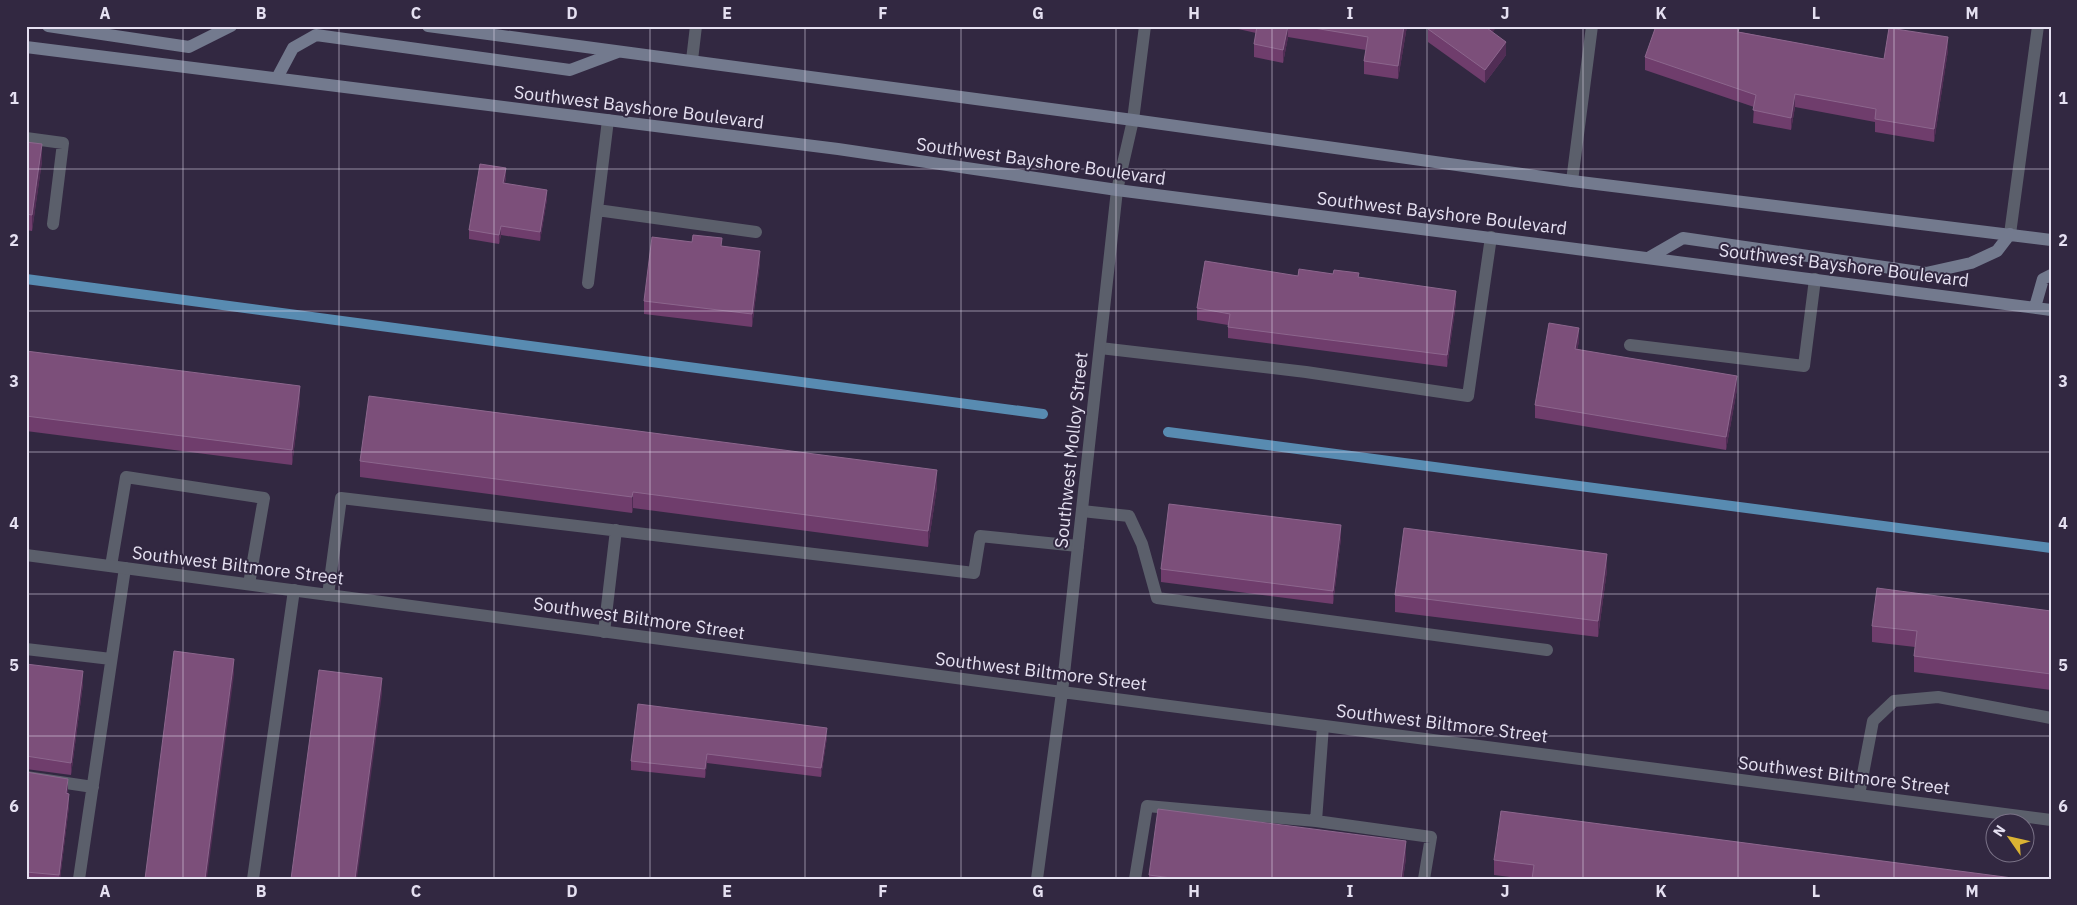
<svg xmlns="http://www.w3.org/2000/svg" width="2077" height="905" font-family="'IBM Plex Sans',sans-serif">
  <rect width="100%" height="100%" fill="#322841"/>
  <g fill="none" stroke-linecap="round" stroke-linejoin="round">
    <path stroke="#588bb1" stroke-width="10" d="M26 279 1043 414
      M1168 432 2051 548"/>
    <path stroke="#5b5f6b" stroke-width="12" d="M26 138 63 143 53 224
      M597 210 756 232
      M588 283 608 120
      M1630 345 1804 366 1815 279
      M1100 348 1306 372 1468 396 1491 237
      M1082 511 1129 516 1142 544 1157 598 1547 650
      M111 566 126 477 264 498 249 584
      M328 595 341 498 974 573 980 536 1078 546
      M604 632 616 530
      M26 649 111 659
      M26 777 93 787
      M1859 795 1873 721 1894 701 1938 697 2051 718
      M1316 821 1431 837 1424 879
      M79 879 125 568
      M253 879 294 590
      M1135 879 1147 806 1316 821 1323 726"/>
    <path stroke="#5b5f6b" stroke-width="12" d="M692 60 696 26
      M1572 181 1592 26
      M2010 234 2038 26
      M26 555 1062 692 2051 820
      M1037 879 1062 692 1117 190 1133 120 1145 26"/>
    <path stroke="#737a8e" stroke-width="12" d="M48 26 189 47 231 26
      M428 26 1133 120 1572 181 2051 240
      M26 47 838 149 1117 190 2051 310
      M277 78 293 48 316 35 570 70 618 52
      M1650 257 1683 238 1926 273 1971 263 1997 251 2010 234
      M2035 307 2043 279 2051 275"/>
  </g>
  <path fill="#6f3d6c" d="M1225 26H1407L1398 79 1364 74V61L1366 50 1288 37 1283 63 1254 57V44L1256 33Z
    M1428 29 1493 33 1506 55 1485 83 1428 42Z
    M1740 32 1884 59 1948 50 1934 142 1875 132V122L1795 107 1791 130 1753 123 1754 107 1645 70V57Z
    M26 142 42 161 32 231 26 230Z
    M506 177 505 183 547 199 540 241 501 235 499 244 469 239V230Z
    M722 246 760 263 752 327 644 314V301Z
    M1298 276 1359 278 1456 303 1447 367 1228 338V325L1197 320V308Z
    M1579 341 1577 350 1737 389 1726 450 1535 418V405Z
    M26 351 300 401 292 465 26 431Z
    M360 461 937 487 928 547 633 508 632 513 360 477Z
    M1341 538 1333 604 1161 582V569Z
    M1607 570 1598 637 1395 612V595Z
    M2051 611V690L1914 672V656L1915 647 1872 642V626Z
    M26 664 83 684 71 775 26 769Z
    M827 737 821 777 707 763 705 778 631 770V761Z
    M26 772 68 794 69 806 60 879H26Z
    M1406 858 1403 879H1149V875Z
    M1494 860 2020 879H1526L1494 875Z"/>
  <path fill="#512d55" d="M1288 26V37L1283 63V50Z
    M1404 26H1407L1398 79V66Z
    M1488 26H1497L1487 41V28Z
    M1948 37V50L1934 142V129Z
    M1506 42V55L1485 83V70Z
    M1795 94V107L1791 130V118Z
    M42 144V161L32 231V215Z
    M506 168V177L503 192V183Z
    M547 190V199L540 241V232Z
    M501 226V235L499 244V235Z
    M760 251V263L752 327V314Z
    M1456 291V303L1447 367V355Z
    M1579 328V341L1575 362V349Z
    M1737 376V389L1726 450V437Z
    M300 386V401L292 465V450Z
    M937 470V487L928 547V531Z
    M633 492V508L632 513V497Z
    M1341 525V538L1333 604V591Z
    M1607 554V570L1598 637V621Z
    M234 659V675L207 879H205Z
    M83 671V684L71 775V763Z
    M382 678V694L357 879H355Z
    M827 728V737L821 777V768Z
    M707 754V763L705 778V769Z
    M68 779V792L66 806V793Z
    M69 794V806L60 879H59Z
    M1406 841V858L1403 879H1401Z"/>
  <path fill="#7c4f7a" stroke="#8c668d" d="M1257 26H1288L1283 50 1254 44Z
    M1302 26H1404L1398 66 1364 61 1368 37Z
    M1430 26H1488L1487 28 1506 42 1485 70 1428 29Z
    M1656 26H1740L1738 32 1884 59 1889 28 1948 37 1934 129 1875 119 1876 109 1795 94 1791 118 1753 110 1756 95 1645 57Z
    M26 142 42 144 32 215 26 214Z
    M480 164 506 168 503 183 547 190 540 232 501 226 499 235 469 230Z
    M693 235 722 238 721 246 760 251 752 314 644 301 652 237 692 242Z
    M1205 261 1298 276 1299 269 1333 274 1334 270 1359 273 1358 277 1456 291 1447 355 1228 327 1230 314 1197 308Z
    M1549 323 1579 328 1575 349 1737 376 1726 437 1535 405Z
    M26 351 300 386 292 450 26 416Z
    M369 396 937 470 928 531 633 492 632 497 360 461Z
    M1169 504 1341 525 1333 591 1161 569Z
    M1404 528 1607 554 1598 621 1395 595Z
    M1877 588 2051 611V674L1914 656 1917 631 1872 626Z
    M174 651 234 659 205 879H145Z
    M26 664 83 671 71 763 26 756Z
    M319 670 382 678 355 879H291Z
    M638 704 827 728 821 768 707 754 705 769 631 761Z
    M26 772 68 779 66 793 69 794 59 875 26 872Z
    M1158 809 1406 841 1401 879H1179L1149 875Z
    M1501 811 2020 879H1532L1534 865 1494 860Z"/>
  <path fill="none" stroke="#e5e0f1" stroke-width="1" stroke-opacity="0.55" d="M183 26V879M339 26V879M494 26V879M650 26V879M805 26V879M961 26V879M1116 26V879M1272 26V879M1427 26V879M1583 26V879M1738 26V879M1894 26V879M26 169H2051M26 311H2051M26 452H2051M26 594H2051M26 736H2051"/>
  <g text-anchor="middle" dominant-baseline="central" stroke-width="4" stroke-linejoin="round" paint-order="stroke">
    <g font-size="18" fill="#e5e0f1" stroke="#322841">
      <text transform="translate(639 107) rotate(7)">Southwest Bayshore Boulevard</text>
      <text transform="translate(1041 161) rotate(8)">Southwest Bayshore Boulevard</text>
      <text transform="translate(1442 213) rotate(7)">Southwest Bayshore Boulevard</text>
      <text transform="translate(1844 265) rotate(7)">Southwest Bayshore Boulevard</text>
      <text transform="translate(1071 450) rotate(-84)">Southwest Molloy Street</text>
      <text transform="translate(238 565) rotate(7)">Southwest Biltmore Street</text>
      <text transform="translate(639 618) rotate(8)">Southwest Biltmore Street</text>
      <text transform="translate(1041 671) rotate(7)">Southwest Biltmore Street</text>
      <text transform="translate(1442 723) rotate(7)">Southwest Biltmore Street</text>
      <text transform="translate(1844 775) rotate(7)">Southwest Biltmore Street</text>
    </g>
  </g>
  <rect width="2077" height="905" fill="none" stroke="#322841" stroke-width="55"/>
  <g transform="translate(2010 838) rotate(304)"><circle r="24" fill="#322841" stroke="#7a7287"/>
  <path d="M0-4L9 19L0 12L-9 19Z" fill="#dab333"/>
  <text y="-8" font-size="14" font-weight="bold" text-anchor="middle" fill="#e5e0f1">N</text>
  </g>
  <rect x="28" y="28" width="2022" height="850" fill="none" stroke="#e5e0f1" stroke-width="2"/>
  <g font-size="16" text-anchor="middle" font-weight="bold" fill="#e5e0f1">
    <text x="105" y="19">A</text>
    <text x="261" y="19">B</text>
    <text x="416" y="19">C</text>
    <text x="572" y="19">D</text>
    <text x="727" y="19">E</text>
    <text x="883" y="19">F</text>
    <text x="1038" y="19">G</text>
    <text x="1194" y="19">H</text>
    <text x="1350" y="19">I</text>
    <text x="1505" y="19">J</text>
    <text x="1661" y="19">K</text>
    <text x="1816" y="19">L</text>
    <text x="1972" y="19">M</text>
    <text x="14" y="104">1</text>
    <text x="2063" y="104">1</text>
    <text x="14" y="246">2</text>
    <text x="2063" y="246">2</text>
    <text x="14" y="387">3</text>
    <text x="2063" y="387">3</text>
    <text x="14" y="529">4</text>
    <text x="2063" y="529">4</text>
    <text x="14" y="671">5</text>
    <text x="2063" y="671">5</text>
    <text x="14" y="812">6</text>
    <text x="2063" y="812">6</text>
    <text x="105" y="897">A</text>
    <text x="261" y="897">B</text>
    <text x="416" y="897">C</text>
    <text x="572" y="897">D</text>
    <text x="727" y="897">E</text>
    <text x="883" y="897">F</text>
    <text x="1038" y="897">G</text>
    <text x="1194" y="897">H</text>
    <text x="1350" y="897">I</text>
    <text x="1505" y="897">J</text>
    <text x="1661" y="897">K</text>
    <text x="1816" y="897">L</text>
    <text x="1972" y="897">M</text>
  </g>
</svg>
